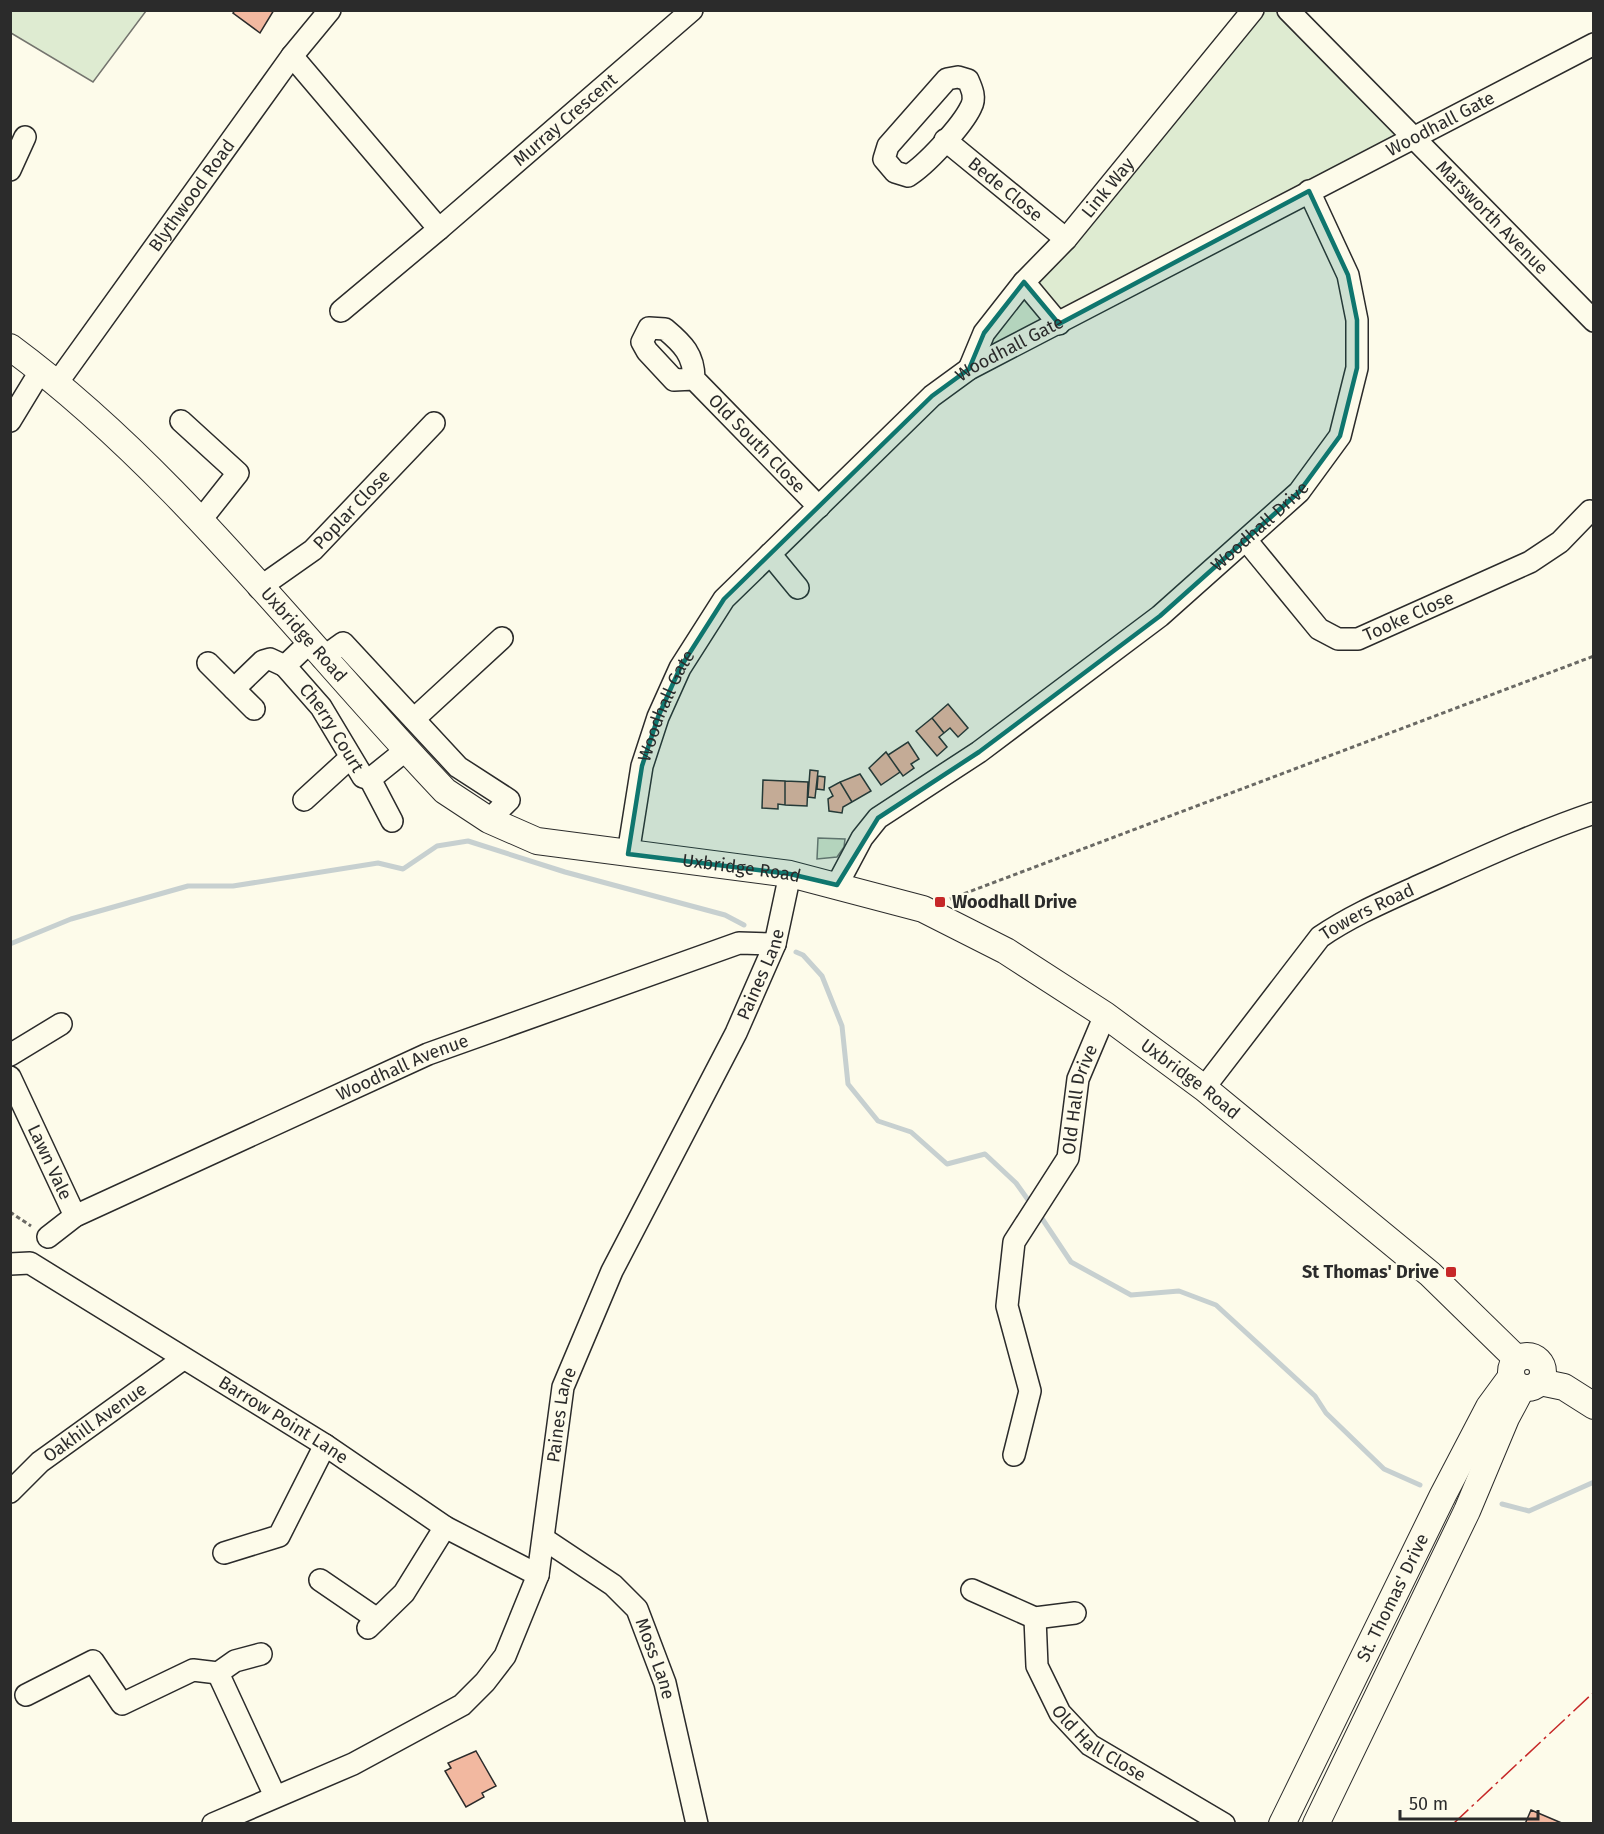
<svg xmlns="http://www.w3.org/2000/svg" width="1604" height="1834" font-family="'Fira Sans',sans-serif">
  <rect width="100%" height="100%" fill="#fdfbea"/>
  <path fill="#deebd1" stroke="#74746e" stroke-width="1.5" d="M11 10H146V11L93 82 11 33Z
    M1253 11H1288L1414 138 969 369 984 333Z
    M818 838 845 839 844 847 837 857 817 859Z"/>
  <g fill="none" stroke-linecap="round" stroke-linejoin="round">
    <path stroke="#c7d0d0" stroke-width="5" d="M10 944 71 919 188 886H233L378 863 403 869 437 846 468 841 565 872 725 915 744 925
      M796 952 803 955 822 976 842 1026 848 1084 878 1121 911 1132 947 1164 985 1154 1016 1183 1031 1204
      M1039 1214 1071 1262 1131 1295 1179 1291 1216 1305 1315 1396 1326 1413 1384 1469 1420 1485
      M1502 1504 1529 1511 1594 1482"/>
  </g>
  <path fill="#f2b8a0" stroke="#2b2b2b" stroke-width="1.5" d="M235 10H274L260 33 233 13Z
    M948 704 968 728 958 737 950 728 944 733 932 718Z
    M932 718 944 733 939 737 947 747 937 756 916 731Z
    M908 742 919 759 911 764 914 768 903 776 888 755Z
    M886 752 900 772 881 785 869 768Z
    M810 770 818 771 815 798 808 797Z
    M860 774 871 791 852 802 840 782Z
    M818 776 825 777 824 790 817 789Z
    M763 780 785 781V805L778 804V809L762 808Z
    M785 781 808 782 807 806 785 805Z
    M840 782 852 802 843 807 842 813 829 811 828 799 833 796 829 788Z
    M476 1751 496 1786 482 1793 484 1797 466 1807 445 1771 451 1768 448 1763Z
    M1531 1810 1564 1824H1525Z"/>
  <g fill="none" stroke-linecap="round" stroke-linejoin="round">
    <defs>
      <g id="minor">
        <path id="s1" d="M1288 10 1594 321"/>
        <path id="s2" d="M292 56 439 229 692 10"/>
        <path d="M958 77 968 80C972 89 976 98 971 107 962 126 926 165 908 176L895 172 884 159 888 146 947 79Z"/>
        <path id="s3" d="M945 140 1066 239"/>
        <path d="M10 170 25 137"/>
        <path d="M1024 282 1059 324"/>
        <path d="M341 311 439 229"/>
        <path id="s4" d="M969 369 984 333 1024 282 1066 239 1253 10"/>
        <path id="s5" d="M694 379C694 355 683 344 665 329L649 328 642 342 647 351 674 380 694 379 819 507"/>
        <path id="s6" d="M57 383 292 56 330 10"/>
        <path d="M10 421 41 370"/>
        <path d="M181 421 238 473 200 521"/>
        <path id="s7" d="M1246 540 1319 629 1338 639H1358L1530 562 1560 542 1590 511"/>
        <path d="M770 554 798 588"/>
        <path id="s8" d="M259 588 313 550 434 423"/>
        <path id="s9" d="M309 643 285 666 321 707 363 777 370 779 406 750"/>
        <path d="M322 658 343 643 458 767 509 800 489 820"/>
        <path d="M208 663 254 709"/>
        <path d="M234 689 263 661 270 659 285 666"/>
        <path d="M414 719 502 638"/>
        <path d="M370 779 392 821"/>
        <path d="M304 800 350 758"/>
        <path id="s10" d="M628 854 642 766 658 717 680 668 724 599 932 396 969 369 1594 44"/>
        <path id="s11" d="M837 885 862 838 878 818 979 752 1160 616 1299 492 1340 436 1357 368V320L1348 275 1309 191"/>
        <path d="M10 1055 61 1024"/>
        <path id="s12" d="M10 1077 75 1216"/>
        <path id="s13" d="M1204 1088 1320 937C1352 915 1388 900 1423 884 1479 859 1535 833 1594 813"/>
        <path id="s14" d="M48 1237 75 1216 428 1054 739 943 775 944"/>
        <path id="s15" d="M10 1264 30 1263 325 1445 445 1527 538 1575"/>
        <path id="s16" d="M1014 1455 1030 1391 1007 1306 1014 1242 1068 1158 1078 1079 1105 1015"/>
        <path id="s17" d="M10 1492 40 1462 183 1359"/>
        <path id="s18" d="M544 1539 613 1585 637 1609 665 1683 697 1824"/>
        <path d="M224 1553 279 1536 325 1445"/>
        <path d="M320 1580 377 1619"/>
        <path d="M972 1590 1035 1618 1075 1613"/>
        <path id="s19" d="M1035 1618 1037 1666 1060 1713 1090 1745 1224 1824"/>
        <path d="M368 1628 404 1593 445 1527"/>
        <path d="M218 1673 275 1796"/>
        <path d="M26 1695 93 1661 122 1704 193 1670 218 1673 235 1661 261 1654"/>
        <path id="s20" d="M213 1824 353 1764 462 1705 485 1682 505 1656 538 1575 563 1387 612 1271 736 1033 775 944 790 874"/>
      </g>
      <g id="major">
        <path id="s21" d="M10 347C175 469 304 643 445 791L489 820 537 841 790 874 923 909 1006 951 1105 1015 1204 1088 1430 1274 1517 1359"/>
        <circle cx="1527" cy="1372" r="16"/>
        <path d="M1540 1382 1564 1387 1594 1406"/>
        <path id="s22" d="M1282 1824 1443 1495 1489 1407 1511 1377"/>
        <path d="M1316 1824 1467 1511 1506 1418 1522 1388"/>
      </g>
    </defs>
    <use href="#minor" stroke="#2b2b2b" stroke-width="24"/>
    <use href="#major" stroke="#2b2b2b" stroke-width="28"/>
    <path stroke="#6a6964" stroke-width="3" stroke-dasharray="4.5 3" stroke-linecap="butt" d="M950 899 1594 656
      M10 1212 31 1226"/>
    <use href="#minor" stroke="#fdfbea" stroke-width="21"/>
    <use href="#major" stroke="#fdfbea" stroke-width="26"/>
    <path stroke="#c62828" stroke-width="1.5" stroke-dasharray="21 4.5 3 4.5" stroke-linecap="butt" d="M1453 1824 1594 1692"/>
  </g>
  <path fill="#0f766e" fill-opacity="0.2" stroke="#0f766e" stroke-width="4.5" stroke-linejoin="round" d="M1309 191 1348 275 1357 320V368L1340 436 1299 492 1160 616 979 752 878 818 837 885 790 874 628 854 642 766 658 717 680 668 724 599 932 396 969 369 984 333 1024 282 1059 324Z"/>
  <g fill="#c62828" stroke="#fdfbea" stroke-width="2">
    <rect x="934" y="896" width="12" height="12" rx="3"/>
    <rect x="1445" y="1266" width="12" height="12" rx="3"/>
  </g>
  <g text-anchor="middle" dominant-baseline="central" stroke-width="4.5" stroke-linejoin="round" paint-order="stroke">
    <g font-size="18" fill="#2b2b2b" stroke="#fdfbea">
      <text stroke="none"><textPath href="#s2" startOffset="394">Murray Crescent</textPath></text>
      <text stroke="none"><textPath href="#s10" startOffset="1144">Woodhall Gate</textPath></text>
      <text stroke="none"><textPath href="#s4" startOffset="230">Link Way</textPath></text>
      <text stroke="none"><textPath href="#s3" startOffset="78">Bede Close</textPath></text>
      <text stroke="none"><textPath href="#s6" startOffset="231">Blythwood Road</textPath></text>
      <text stroke="none"><textPath href="#s1" startOffset="291">Marsworth Avenue</textPath></text>
      <text stroke="none"><textPath href="#s10" startOffset="658">Woodhall Gate</textPath></text>
      <text stroke="none"><textPath href="#s5" startOffset="252">Old South Close</textPath></text>
      <text stroke="none"><textPath href="#s8" startOffset="122">Poplar Close</textPath></text>
      <text stroke="none"><textPath href="#s11" startOffset="560">Woodhall Drive</textPath></text>
      <text stroke="none"><textPath href="#s7" startOffset="212">Tooke Close</textPath></text>
      <text stroke="none"><textPath href="#s21" startOffset="412">Uxbridge Road</textPath></text>
      <text stroke="none"><textPath href="#s10" startOffset="154">Woodhall Gate</textPath></text>
      <text stroke="none"><textPath href="#s9" startOffset="111">Cherry Court</textPath></text>
      <text stroke="none"><textPath href="#s21" startOffset="934">Uxbridge Road</textPath></text>
      <text stroke="none"><textPath href="#s13" startOffset="244">Towers Road</textPath></text>
      <text stroke="none"><textPath href="#s20" startOffset="1077">Paines Lane</textPath></text>
      <text stroke="none"><textPath href="#s14" startOffset="394">Woodhall Avenue</textPath></text>
      <text stroke="none"><textPath href="#s21" startOffset="1438">Uxbridge Road</textPath></text>
      <text stroke="none"><textPath href="#s16" startOffset="378">Old Hall Drive</textPath></text>
      <text stroke="none"><textPath href="#s12" startOffset="94">Lawn Vale</textPath></text>
      <text stroke="none"><textPath href="#s20" startOffset="591">Paines Lane</textPath></text>
      <text stroke="none"><textPath href="#s15" startOffset="318">Barrow Point Lane</textPath></text>
      <text stroke="none"><textPath href="#s17" startOffset="110">Oakhill Avenue</textPath></text>
      <text stroke="none"><textPath href="#s22" startOffset="252">St. Thomas' Drive</textPath></text>
      <text stroke="none"><textPath href="#s18" startOffset="170">Moss Lane</textPath></text>
      <text stroke="none"><textPath href="#s19" startOffset="150">Old Hall Close</textPath></text>
    </g>
    <g font-size="18" font-weight="bold" fill="#2b2b2b" stroke="#fdfbea" text-anchor="start">
      <text x="952" y="902">Woodhall Drive</text>
      <text x="1439" y="1272" text-anchor="end">St Thomas' Drive</text>
    </g>
  </g>
  <rect width="1604" height="1834" fill="none" stroke="#2b2b2b" stroke-width="24"/>
  <path d="M1400 1810v9h138v-9" fill="none" stroke="#2b2b2b" stroke-width="3"/>
  <text x="1409" y="1810" font-size="18" fill="#2b2b2b" stroke="#fdfbea" stroke-width="4.5" paint-order="stroke">50 m</text>
</svg>
